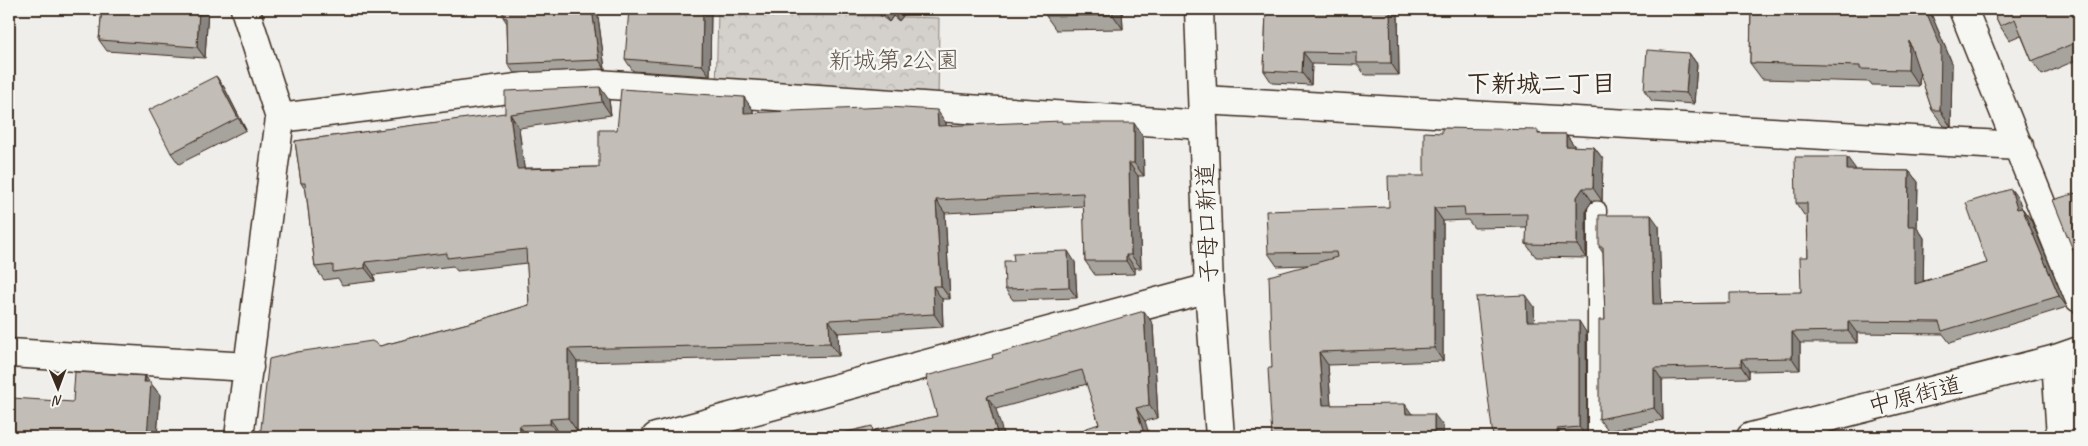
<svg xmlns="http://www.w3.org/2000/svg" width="2088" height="446" font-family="Caveat,'Klee One',sans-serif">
  <defs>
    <pattern id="forest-crowns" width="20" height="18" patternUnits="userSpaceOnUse" patternTransform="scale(1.25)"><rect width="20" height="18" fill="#d4d1cc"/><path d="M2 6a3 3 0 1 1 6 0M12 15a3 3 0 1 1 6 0" fill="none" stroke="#b7b4af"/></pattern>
  </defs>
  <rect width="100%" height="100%" fill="#efeeea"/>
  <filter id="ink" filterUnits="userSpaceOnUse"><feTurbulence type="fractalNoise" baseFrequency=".02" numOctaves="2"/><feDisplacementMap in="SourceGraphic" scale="10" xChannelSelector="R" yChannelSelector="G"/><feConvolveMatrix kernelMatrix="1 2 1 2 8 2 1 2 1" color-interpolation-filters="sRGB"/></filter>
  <g filter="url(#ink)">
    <path fill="url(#forest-crowns)" stroke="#887e75" d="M718 12 939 18 938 106 716 91Z"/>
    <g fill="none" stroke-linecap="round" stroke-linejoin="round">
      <defs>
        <path id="service" d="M1597 437V210"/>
        <path id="minor" d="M1963 9 2079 298
          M1203 100 2019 146
          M280 118 524 87 597 84 1203 125
          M9 353 249 367
          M2056 359 2061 437
          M239 437 280 118 245 9
          M656 437 1209 288"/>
        <path id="tertiary" d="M1199 9 1209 288 1220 437"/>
        <path id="primary" d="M1751 437 2056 359 2079 351"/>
      </defs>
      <use href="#service" stroke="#3b2a1e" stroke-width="21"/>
      <use href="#minor" stroke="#3b2a1e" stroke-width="31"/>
      <use href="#tertiary" stroke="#3b2a1e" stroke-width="31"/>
      <use href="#primary" stroke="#3b2a1e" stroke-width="31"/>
      <use href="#service" stroke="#f6f6f2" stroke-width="18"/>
      <use href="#minor" stroke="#f6f6f2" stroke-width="28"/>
      <use href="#tertiary" stroke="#f6f6f2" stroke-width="28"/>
      <use href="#primary" stroke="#f6f6f2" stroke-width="28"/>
    </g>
    <path fill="#a7a39d" stroke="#3b2a1e" d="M102 9H208L205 58 107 51 99 40Z
      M597 9 605 69 514 73 508 64 507 23 503 17Z
      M711 9 710 76 633 71 625 59Z
      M872 9H908L899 21 893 16 889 22Z
      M1046 9H1122L1123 29 1056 30 1046 16Z
      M1266 9H1468V13H1398L1399 75H1365L1358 65 1312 64 1311 85 1272 83 1264 71Z
      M1751 9H1929L1952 63 1951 127 1944 126 1932 110 1920 73 1919 86 1872 85 1870 82 1762 79 1750 63Z
      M1992 9H2079V59L2042 75 2032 61 2021 35 2009 40 2000 26Z
      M1689 53 1697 64 1694 104 1652 101 1644 90Z
      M216 76 224 87 246 130 179 164 171 153Z
      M609 100 611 115 519 128 524 168 599 167 617 130 753 110V113L946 123V126L1063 123 1143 137 1144 176H1138L1141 268H1135V274L1095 275 1085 261 1084 206 945 213 950 299H942L943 327 838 333 839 356 577 362V431L559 432 560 437H260L380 346 480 320 529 305 527 263 457 271 453 266 374 275 375 281 342 285 338 278 324 280 315 267 306 191 301 183 295 141Z
      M1541 134H1566L1575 147H1594L1603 159 1602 201H1592L1586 210V258L1536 257 1526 244 1527 227 1474 228 1468 220 1443 221V361L1328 365 1331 405 1413 414 1443 426V437H1272V368L1308 265 1277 266 1268 253 1389 207 1424 176Z
      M1855 168V170L1909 171 1918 182 1917 227 1924 238 1923 281 1987 263 2019 200 2021 208H2022L2031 220 2067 307 1950 343 1943 334 1857 333V343H1800V370L1749 371V378L1662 380 1663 420 1608 431 1599 419 1605 320 1603 253 1599 247 1659 226 1661 304 1730 303 1801 292 1808 257 1807 215H1804L1796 203Z
      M1014 261 1075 262 1077 298 1013 300 1005 289Z
      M1534 306V321L1586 332 1587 437H1493Z
      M1153 324 1158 418 1145 421 1099 424 1087 384 996 409 875 430 937 416Z
      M145 376 160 395 157 437H11L10 435 73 402Z"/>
    <path fill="#888480" stroke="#3b2a1e" d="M199 9H208L205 58 197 47Z
      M592 9H597L605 69 599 60Z
      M703 9H711L710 76 702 65Z
      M880 9H888L893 16 889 22Z
      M891 9H908L899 21Z
      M1112 9H1122L1123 29 1113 15Z
      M1390 9H1395L1398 13 1399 75 1391 63Z
      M1925 9H1929L1952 63 1951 127 1940 110Z
      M1909 41 1920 57 1919 86 1908 70Z
      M1303 52 1312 64 1311 85 1302 73Z
      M1689 53 1697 64 1694 104 1686 93Z
      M216 76 224 87 246 130 238 118Z
      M600 87 609 100 611 115 602 102Z
      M744 97 753 110V126L744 113Z
      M937 110 946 123 947 139 938 126Z
      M510 114 519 128 526 182 517 169Z
      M1134 123 1143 137 1144 176 1134 163Z
      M1566 134 1575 147 1566 146Z
      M1594 147 1603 159 1602 201 1593 188Z
      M1847 157 1855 168V182L1847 170Z
      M1129 163 1138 176 1141 268 1131 255Z
      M1909 171 1918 182 1917 227 1924 238 1923 295 1915 284 1908 226Z
      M1583 188 1592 201 1586 210V258L1577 245V197Z
      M2011 189 2019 200 2026 221 2017 209Z
      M936 200 945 213 950 299 941 286Z
      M1434 208 1443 221V361L1434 348Z
      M2022 208 2031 220 2067 307 2059 296Z
      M1651 215 1659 226 1662 316 1653 304Z
      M1068 251 1075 262 1077 298 1069 287Z
      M1126 255 1135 268V274L1126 261Z
      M365 262 374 275 375 281 365 268Z
      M933 286 942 299 943 327 934 314Z
      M1526 295 1534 306 1535 332 1527 321Z
      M1144 311 1153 324 1158 418 1149 405Z
      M829 320 838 333 839 356 830 343Z
      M1579 321 1586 332 1587 437 1579 427Z
      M1848 321 1857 333V343L1848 331Z
      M1792 332 1800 343V370L1792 358Z
      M568 349 577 362V431L568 418Z
      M1319 352 1328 365 1332 418 1323 405Z
      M1741 359 1749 371V378L1741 366Z
      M1654 368 1662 380 1663 420 1654 408Z
      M145 376 160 395 157 437H147Z
      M987 396 996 409 1004 437H998Z
      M1405 404 1414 417 1406 414Z
      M1136 408 1145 421 1150 437H1145Z
      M1434 414 1443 426V437H1434Z
      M550 419 559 432 560 437 550 424Z
      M519 425 528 437H524L521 433Z
      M1557 429 1563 437H1557Z"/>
    <path fill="#c2bdb7" stroke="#3b2a1e" d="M102 9H199L197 47 99 40Z
      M503 9H592L599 60 508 64 507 18 503 17Z
      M629 9H703L702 65 625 59Z
      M1046 9H1112L1113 15 1046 16Z
      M1266 9H1390L1391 63H1357V53L1303 52 1302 73 1264 71Z
      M1751 9H1925L1941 47 1940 110H1932L1909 41 1908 70 1860 69V66L1750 63Z
      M1992 9H2079V41L2032 61 2015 19 2000 26Z
      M1647 50 1689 53 1686 93 1644 90Z
      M216 76 238 118 171 153 149 110Z
      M600 87 602 102 510 114 517 169 599 167V130H617L621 89 744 97V113L887 107 937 110 938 126 1062 121V123H1134V163H1129L1131 255H1126V261H1085L1083 193 936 200 941 286H933L934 314 829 320 830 343 568 349V418L550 419V424L519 425 521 433 505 437H260L269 359 297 352 372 341 380 346 480 320 529 305 526 249 447 258V253L365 262V268L333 272V265L315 267 305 183H301L295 141 505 113V91Z
      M1442 128 1538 130V134H1566V146L1594 147 1593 188H1583L1577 197V245L1526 244 1527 214 1465 215 1464 207 1434 208V348L1319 352 1323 405 1405 404 1406 414H1434V437H1272L1268 368H1272L1269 276 1337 257 1336 252 1268 253 1266 211 1389 207 1388 176H1424V132L1442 133Z
      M1795 157H1847V170L1909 171 1908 226H1915V284L1987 263 1966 203 2011 189 2017 209 2022 208 2059 296 1942 331 1939 322 1848 321V331L1792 332V358L1741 359V366L1654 368V408L1599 419V320H1605L1603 247H1599V215H1651L1653 304 1730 303V293L1801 292 1800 257H1808L1807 203H1796Z
      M2079 192V265L2053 200Z
      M1068 251 1069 287 1005 289 1004 261H1014L1013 253Z
      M1526 295 1527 321H1579V427L1557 429V437H1493L1476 297Z
      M1144 311 1149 405 1136 408 1145 437H1087L1084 429 1099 424 1082 370 987 396 998 437H835L834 435 872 426 873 431 937 416 926 376 993 358 992 355Z
      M75 372 145 376 144 382H151L147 437H46L10 435 12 398 73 402Z"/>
  </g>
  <g text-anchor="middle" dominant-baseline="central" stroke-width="5" stroke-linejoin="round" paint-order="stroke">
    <g font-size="24" fill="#61544a" stroke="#f6f6f2">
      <text x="894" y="60">新城第2公園</text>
    </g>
    <g font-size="24" fill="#3b2a1e" stroke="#f6f6f2">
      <text transform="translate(1207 223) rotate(-92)">子母口新道</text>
      <text transform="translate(1915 395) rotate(-14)">中原街道</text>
    </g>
    <g font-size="25" font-weight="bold" fill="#3b2a1e" stroke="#f6f6f2">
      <text x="1541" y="84">下新城二丁目</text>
    </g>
  </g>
  <rect width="2088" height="446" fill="none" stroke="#f6f6f2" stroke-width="30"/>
  <rect x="15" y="15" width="2058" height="416" fill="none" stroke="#3b2a1e" stroke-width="2" filter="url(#ink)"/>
  <g transform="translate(58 388) rotate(179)" stroke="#f6f6f2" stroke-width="4" paint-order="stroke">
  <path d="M0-4L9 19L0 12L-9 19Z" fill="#3b2a1e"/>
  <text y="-8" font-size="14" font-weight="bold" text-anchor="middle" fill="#3b2a1e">N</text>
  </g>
</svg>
